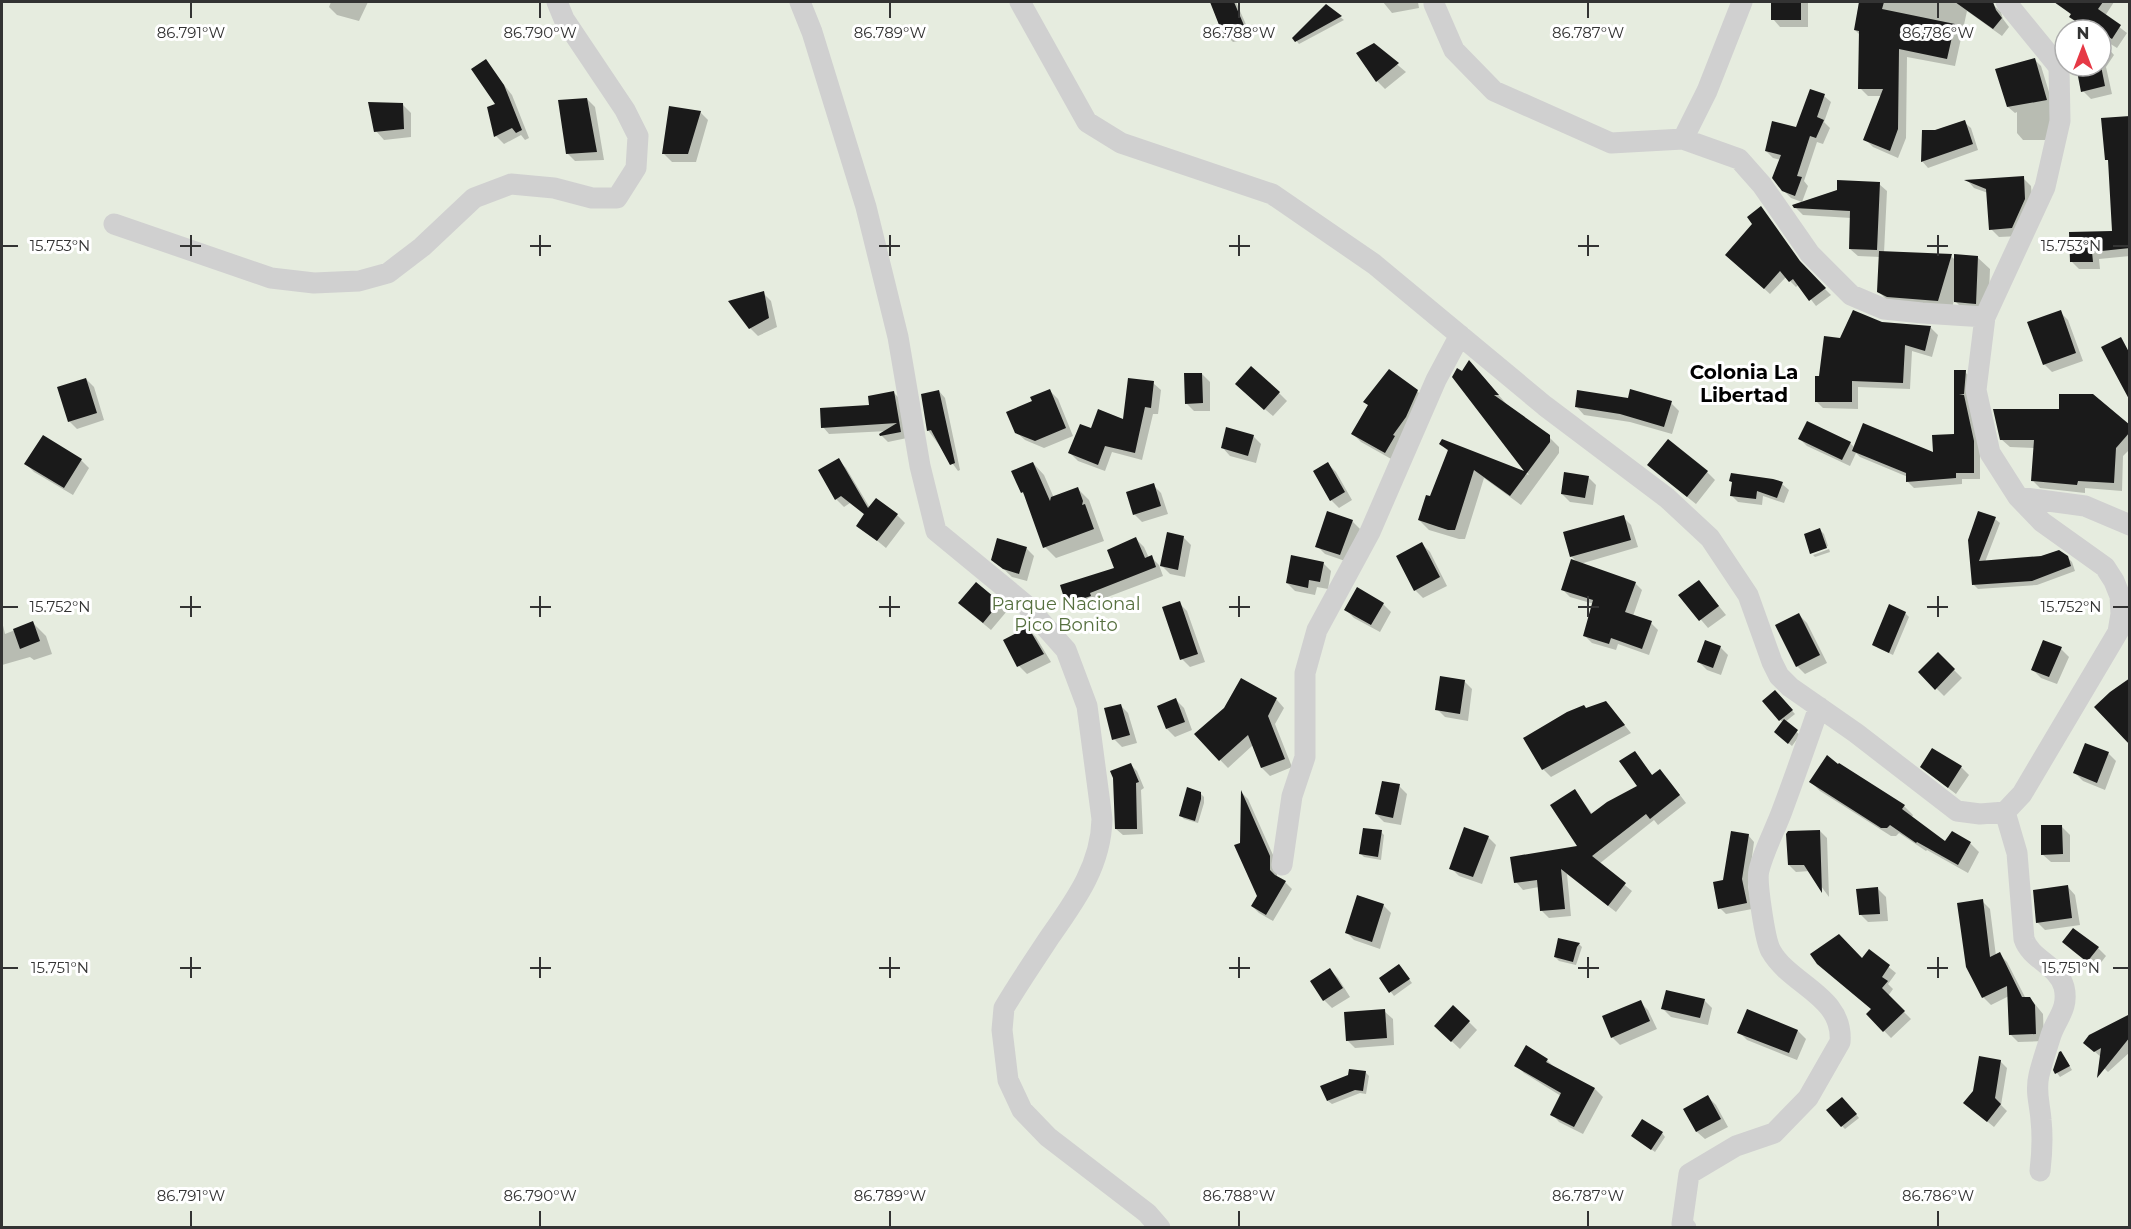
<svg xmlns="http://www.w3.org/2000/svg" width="2131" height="1229" font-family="Montserrat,sans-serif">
  <rect width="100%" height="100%" fill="#fff"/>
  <path fill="#e6ecdf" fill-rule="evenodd" d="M2 2H2129V1227H2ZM2065 30H2101V66H2065Z"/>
  <path fill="#0003" d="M331 2H368L359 21 337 15 329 7Z
    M1212 2H1236L1252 38 1233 42 1225 34Z
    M1383 2H1418L1419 8 1392 13Z
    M1773 2H1808V27H1780L1773 19Z
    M1859 2H1990L2001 12 2003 19 2009 27 2002 36 1967 11 1955 66 1907 57 1906 138 1898 158 1873 147 1865 139 1881 96H1868L1860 88V35L1855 30Z
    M2063 2H2114L2105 16 2127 33 2117 48 2101 38V30H2089L2078 23 2064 7Z
    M1326 6 1344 20 1299 44 1294 38Z
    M1374 45 1406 72 1385 89 1377 81Z
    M2107 47 2114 55 2106 67 2112 94 2091 99 2083 91 2077 66H2101V49Z
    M2035 60 2041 66 2053 105 2050 140H2023L2017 133V112L2015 113 2008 107Z
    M485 61 512 95 529 138 525 140 521 135 504 144 496 136 498 104Z
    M1824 96 1831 102 1824 122 1830 128 1823 144 1817 142 1804 181 1808 186 1802 202 1791 198 1783 190 1781 160 1773 158 1766 151 1797 129Z
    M587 99 595 107 604 160 575 161 567 153Z
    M403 105 411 113V137L384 140 376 131Z
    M700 112 708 120 696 162H672L664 154Z
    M1964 122 1971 128 1978 150 1928 168 1922 161Z
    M2130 141V256L2099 259 2100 269H2079L2071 261 2113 233Z
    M2023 178 2031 186 2033 208 2020 236 1999 237 1991 229 1988 193 1974 188 1968 181Z
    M1879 184 1887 191 1884 253 1951 256 1955 260 1977 257 1990 269 1988 315 1968 314 1954 300 1951 313 1891 304 1879 292 1880 257 1858 256 1850 249 1851 218 1803 215 1794 206Z
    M1761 208 1805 269 1831 295 1816 306 1799 284 1796 287 1786 277 1770 294 1733 260Z
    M763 293 771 301 777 327 758 336 750 328Z
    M2060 312 2068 320 2083 361 2052 372 2044 364Z
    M1882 323 1931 328 1938 335 1932 357 1912 351 1910 389 1858 387V409L1823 408 1816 401 1821 377 1841 340Z
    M1470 362 1509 407 1549 437 1559 447V453L1521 505 1484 478 1465 539H1459L1429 530 1419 520 1431 498 1449 452 1441 444 1442 441 1529 475 1454 377 1463 373Z
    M1955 372H1965L1972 379 1980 449V479H1962V484L1914 488 1908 482V477L1860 457 1856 453 1850 466 1807 446 1800 439 1850 443 1855 448 1935 454 1955 435Z
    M1202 374 1210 382V411H1194L1186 403Z
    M86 379 94 387 104 420 77 429 69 421Z
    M1153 383 1161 390 1158 414H1153L1142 460 1112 452 1105 471 1078 461 1070 453 1092 430 1124 421Z
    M939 391 945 398 960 470 958 471 928 430Z
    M1050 391 1058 399 1073 436 1044 448 1025 440 1016 432 1034 402Z
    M1417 391 1425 399 1393 460 1361 442 1353 434Z
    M1245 392 1279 393 1287 401 1273 416Z
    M894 393 901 400 907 438 888 442 881 435 888 431 829 434 823 427 871 407Z
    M1629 400 1671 403 1679 411 1672 434 1630 422 1584 415 1576 406Z
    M2130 427V449L2123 456 2122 491 2085 488V493L2040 488 2032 480 2035 448 2010 447 2001 439Z
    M1253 436 1261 444 1256 463 1230 456 1222 447Z
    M43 437 81 460 89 468 73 495 34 472 26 464Z
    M838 460 846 468 870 508 897 515 905 523 886 548 858 525 865 515 850 503 844 507 836 499Z
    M1033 463 1044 475 1054 498 1078 489 1089 500 1104 541 1056 558 1045 547 1026 497 1022 492Z
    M1328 464 1336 472 1352 500 1339 508 1331 500Z
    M1707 472 1715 480 1696 504 1657 473Z
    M1588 477 1596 485 1593 505 1570 502 1562 494Z
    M1731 481 1782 484 1789 490 1784 503 1763 496 1762 505 1738 502 1731 495 1733 483Z
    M1153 485 1161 493 1168 514 1142 522 1134 514Z
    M1623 517 1631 525 1638 547 1580 564 1635 583 1642 590 1633 616 1651 623 1658 630 1649 655 1618 644 1616 650 1592 643 1585 636 1594 604 1570 597 1563 590 1578 563 1571 556Z
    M1995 519 2000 523 1985 562 2067 557 2072 562 2075 571 2037 585 1978 589 1974 585 1970 540Z
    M1352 521 1360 529 1348 562 1325 554 1317 546Z
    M1820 530 1824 534 1828 546 1812 552Z
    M1183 537 1191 545 1185 577 1170 574 1162 566Z
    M1136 539 1144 547 1149 558 1151 557 1159 565 1163 576 1097 601 1098 604 1075 612 1067 604 1116 569Z
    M1422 544 1430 552 1447 586 1423 598 1415 590Z
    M1026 548 1034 556 1027 581 1012 577 993 559Z
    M1829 549 1830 552 1815 557 1813 555Z
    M1323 563 1331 571 1328 589 1317 587 1315 595 1295 591 1287 583Z
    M1706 590 1726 615 1708 628 1680 595Z
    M999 603 1007 611 991 630 968 611Z
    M1179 603 1187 611 1205 662 1190 667 1182 659Z
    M1383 604 1391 612 1380 632 1354 618 1346 610Z
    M1905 613 1909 617 1893 655 1878 648 1874 644Z
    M1799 615 1807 623 1827 663 1805 674 1797 666Z
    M2 621 5 634 33 623 46 636 52 654 34 660 30 657 2 665Z
    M1028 629 1036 637 1051 662 1027 674 1019 666 1005 641Z
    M1720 647 1728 655 1721 675 1707 670 1699 662Z
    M2061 649 2069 657 2057 684 2041 678 2033 670Z
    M1938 654 1962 678 1944 696 1920 672Z
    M1242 680 1277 700 1284 708 1275 724 1292 767 1270 776 1262 768 1253 745 1228 768 1196 735 1225 709Z
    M1464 681 1472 689 1468 721 1445 717 1437 709Z
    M1775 692 1795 714 1785 722 1800 735 1792 746 1776 732 1783 723 1764 701Z
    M1176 700 1184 708 1192 730 1175 737 1167 729Z
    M1120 705 1128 713 1137 743 1122 747 1114 739Z
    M1587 709 1613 711 1631 733 1551 777 1543 769Z
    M1635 753 1653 776 1667 778 1686 803 1658 825 1654 820 1599 864 1632 891 1616 912 1567 874 1571 916 1549 918 1542 911 1539 887 1523 890 1516 882 1580 847 1575 791 1593 815 1639 786Z
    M2108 753 2116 761 2105 790 2083 781 2075 773Z
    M1131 765 1137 771 1144 788 1141 790 1143 834 1123 835 1116 829Z
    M1839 765 1904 806 1913 815 1912 817 1946 844 1970 843 1979 852 1968 873 1927 850 1926 851 1899 833 1896 836H1891L1820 791 1811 782Z
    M1961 767 1969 775 1956 794 1930 774Z
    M1399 786 1407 794 1401 825 1384 822 1376 814Z
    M1200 793 1204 797V803L1198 823 1184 819 1181 816Z
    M1243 794 1248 799 1277 864V878L1285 882 1292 889 1273 921 1259 913 1252 906 1258 896 1242 844Z
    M2062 827 2070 835V862H2051L2042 854Z
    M1820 831 1827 838 1829 897 1810 871 1796 872 1789 865Z
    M1381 832 1384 835 1381 860 1364 857 1361 854Z
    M1748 835 1754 842 1748 886 1752 909 1726 914 1720 908 1725 881Z
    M1488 837 1496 845 1482 884 1459 876 1451 868Z
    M2067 886 2075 895 2080 925 2045 930 2037 922Z
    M1878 889 1886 897 1888 921 1868 922 1860 914Z
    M1982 901 1990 909 1996 956 1999 954 2007 962 2026 999 2030 998 2043 1014 2044 1041 2018 1042 2010 1034 2009 996 1991 1005 1983 997Z
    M1383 905 1391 913 1380 949 1354 940 1346 932Z
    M1579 944 1582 947 1576 965 1559 961 1555 957Z
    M2098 948 2106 956 2096 969 2072 950Z
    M1869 951 1896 973 1888 984 1893 989 1888 996 1911 1019 1891 1038 1868 1014 1873 1009Z
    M1330 970 1338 978 1350 997 1332 1008 1324 1000 1312 981Z
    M1402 970 1412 983 1394 996 1381 979Z
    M1704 1000 1712 1008 1708 1025 1671 1017 1663 1009Z
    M1640 1002 1648 1010 1657 1029 1620 1045 1612 1037Z
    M1384 1011 1393 1019 1394 1045 1355 1048 1347 1040Z
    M1748 1011 1798 1031 1806 1039 1797 1060 1747 1040 1739 1032Z
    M2130 1016V1052L2108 1072 2101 1065 2102 1058 2085 1043Z
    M1469 1022 1477 1030 1460 1049 1444 1034Z
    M2061 1052 2072 1070 2060 1077 2057 1073Z
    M1547 1060 1555 1068 1595 1089 1603 1097 1583 1134 1559 1122 1552 1114 1561 1096 1524 1073 1516 1065Z
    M2000 1061 2007 1068 2001 1105 2007 1111 1994 1127 1972 1109Z
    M1365 1072 1369 1076 1366 1094 1360 1093 1332 1104 1328 1101Z
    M1708 1097 1716 1105 1728 1127 1705 1139 1697 1132 1685 1109Z
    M1846 1102 1859 1118 1845 1129 1842 1126Z
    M1662 1133 1665 1137 1655 1152 1633 1136Z"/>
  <path fill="#1a1a1a" d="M1210 2H1234L1246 30 1223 35Z
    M1771 2H1801V20H1771Z
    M1859 2H1884L1882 9 1955 24 1947 59 1899 49 1898 129 1890 151 1863 140 1883 89H1858L1859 31 1854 30Z
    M1955 2H1993L1996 10 2002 18 1993 29Z
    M2054 2H2103L2098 9 2121 25 2112 39 2101 32V30H2097L2089 24 2086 28 2069 17 2071 14Z
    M1326 4 1342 16 1295 42 1292 38Z
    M1374 43 1399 63 1376 82 1356 53Z
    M2035 58 2047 100 2007 107 1995 69Z
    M486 59 504 85 522 130 516 133 512 128 494 137 487 107 495 104 471 69Z
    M2076 66H2101L2105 86 2081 92Z
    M1810 89 1825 94 1817 117 1824 120 1816 138 1810 136 1797 176 1802 177 1795 196 1782 191 1772 178 1781 155 1765 151 1772 121 1796 127Z
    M587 98 597 152 566 154 558 100Z
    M368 102 403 103 404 129 374 132Z
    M669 106 701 111 688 154H662Z
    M2130 116V248L2092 252 2093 262H2070L2069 232 2112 231 2108 160H2105L2101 118Z
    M1965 120 1973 144 1921 162 1922 130H1935Z
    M2024 176 2025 199 2012 228 1989 230 1986 189 1964 180Z
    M1837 180 1880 182 1877 250 1849 249 1850 211 1794 208 1792 205 1837 190Z
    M1761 206 1800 261 1826 288 1809 301 1793 279 1789 282 1780 271 1764 289 1725 255 1752 224 1747 217Z
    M1879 251 1952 254 1938 301 1887 297 1877 292Z
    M1954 254 1978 256 1976 304 1954 302Z
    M764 291 769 318 749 329 728 301Z
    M1853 310 1882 322 1931 326 1925 351 1905 345 1903 383 1852 381V402H1815V376H1819L1824 336 1840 338Z
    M2061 310 2076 353 2043 365 2027 322Z
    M2121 337 2130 354V401L2101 347Z
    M1469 360 1499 395H1494L1550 435V442L1510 496 1474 470 1455 530H1448L1418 520 1426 495 1430 496 1448 450 1439 444 1442 439 1524 471 1452 377 1457 368 1462 371Z
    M1251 366 1280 392 1264 410 1235 384Z
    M1389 369 1418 390 1406 417 1393 435 1395 436 1385 453 1351 434 1368 405 1363 402Z
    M1954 370H1966L1964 394 1959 395H1964L1974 441V473H1956V478L1906 482V473L1852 451 1863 423 1933 452 1932 435 1954 434Z
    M1184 373H1202L1203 403 1185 404Z
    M86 378 97 413 68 422 57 387Z
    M1128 378 1154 381 1151 408 1145 407 1135 453 1105 446 1098 465 1068 453 1080 424 1091 428 1098 409 1123 419Z
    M1050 389 1066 428 1035 441 1015 433 1006 412 1032 401 1030 397Z
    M1630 389 1672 401 1664 427 1620 414 1575 407 1577 390 1628 398Z
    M939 390 955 463 950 465 931 430 927 431 921 394Z
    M894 391 901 432 880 436 879 434 897 423 821 428 820 408 869 405 868 396Z
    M2059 394H2093L2130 425V432L2116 448 2114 483 2078 481 2077 485 2031 481 2034 440H2000L1993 409H2059Z
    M1807 421 1851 442 1842 460 1798 439Z
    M1226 427 1254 435 1248 456 1221 448Z
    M43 435 82 459 64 488 24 464Z
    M1668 439 1708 471 1687 497 1647 465Z
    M839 458 868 508 876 498 898 514 877 541 856 526 864 514 841 496 835 500 818 470Z
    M1033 462 1050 501 1051 497 1078 487 1083 501 1082 505 1085 504 1094 529 1043 548 1023 492 1021 493 1011 471Z
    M1328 462 1345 492 1330 501 1313 471Z
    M1564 472 1589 476 1585 498 1561 494Z
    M1731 473 1773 479 1783 482 1777 498 1757 491 1756 499 1730 496 1732 482 1729 481Z
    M1154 483 1161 506 1133 515 1126 492Z
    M1327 511 1353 520 1340 555 1315 547Z
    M1978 511 1996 517 1979 561 2041 556 2059 550 2068 556 2071 566 2032 581 1972 585 1968 540Z
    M1624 515 1631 540 1570 557 1563 532Z
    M1820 528 1827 548 1810 554 1804 534Z
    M1167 532 1184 536 1178 570 1160 566Z
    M1136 537 1145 558 1152 555 1156 567 1090 593 1091 596 1066 604 1060 585 1114 568 1107 550Z
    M997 538 1027 547 1019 574 1003 569 991 560Z
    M1422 542 1440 577 1414 591 1396 556Z
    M1291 555 1324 562 1320 582 1309 580 1308 588 1286 583Z
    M1571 559 1636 582 1625 612 1652 621 1642 649 1611 638 1609 644 1583 636 1593 600 1561 590Z
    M1699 580 1719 606 1699 621 1678 595Z
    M976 582 1000 602 983 623 958 603Z
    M1357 587 1384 603 1371 625 1344 610Z
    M1180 601 1198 654 1180 660 1162 607Z
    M1889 604 1906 612 1889 653 1872 645Z
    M1799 613 1820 655 1796 667 1775 625Z
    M33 621 40 641 20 649 13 629Z
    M1028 627 1044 654 1017 667 1003 640Z
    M1705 640 1721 646 1713 668 1697 662Z
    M2043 640 2062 647 2049 677 2031 670Z
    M1938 652 1955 669 1935 690 1918 672Z
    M1440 676 1465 680 1460 714 1435 710Z
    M1241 678 1277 698 1268 716 1285 759 1261 768 1248 735 1219 761 1194 734 1224 708Z
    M2130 678V745L2094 707 2110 692Z
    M1775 690 1793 710 1779 721 1762 701Z
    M1176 698 1185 722 1166 729 1157 706Z
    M1606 701 1625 725 1542 770 1523 738 1567 712 1584 705 1586 708Z
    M1121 704 1130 735 1112 740 1104 708Z
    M1784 719 1798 730 1788 744 1774 732Z
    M2085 743 2109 752 2097 783 2073 773Z
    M1932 748 1962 766 1948 788 1920 767Z
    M1635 751 1652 775 1660 769 1680 795 1650 819 1646 814 1592 856 1626 883 1608 906 1561 869 1565 909 1540 911 1537 880 1514 883 1510 857 1577 846 1550 805 1575 789 1591 814 1607 802 1637 786 1619 761Z
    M1827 755 1838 764 1839 763 1905 805 1902 809 1945 841 1952 831 1971 842 1958 865 1917 842 1916 843 1890 825 1887 828H1881L1809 782Z
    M1131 763 1139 782 1136 783 1137 829H1115L1113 778 1110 771Z
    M1382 781 1400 784 1393 818 1375 814Z
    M1187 787 1201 792V799L1195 821 1179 816Z
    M1241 790 1270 856V870L1275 875 1286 881 1266 915 1251 906 1257 896 1234 845 1240 843Z
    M2041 825H2062L2063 854 2041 855Z
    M1464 827 1489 836 1473 877 1449 869Z
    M1363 828 1382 830 1378 857 1359 854Z
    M1820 830 1822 893 1804 865H1788L1786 834 1788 831Z
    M1731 831 1749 834 1742 879 1747 903 1718 909 1713 882 1723 880Z
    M2068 885 2072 918 2036 923 2033 890Z
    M1878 887 1880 914 1859 915 1856 889Z
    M1357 895 1384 904 1372 942 1345 933Z
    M1983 899 1990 957 2000 952 2022 997H2030L2035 1005 2036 1034 2009 1035 2007 986 1982 998 1966 967 1957 903Z
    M2073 928 2099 947 2087 962 2062 942Z
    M1839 934 1862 958 1869 949 1890 965 1882 977 1888 981 1882 988 1905 1011 1883 1032 1866 1014 1871 1009 1817 964 1810 954Z
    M1558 938 1580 943 1577 947 1573 962 1554 957Z
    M1399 964 1410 979 1389 993 1379 978Z
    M1330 968 1343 988 1323 1001 1310 981Z
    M1666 990 1705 999 1700 1018 1661 1009Z
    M1641 1000 1650 1021 1611 1038 1602 1016Z
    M1453 1005 1470 1021 1451 1042 1434 1026Z
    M1385 1009 1387 1038 1346 1041 1344 1012Z
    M1747 1009 1798 1030 1789 1053 1737 1033Z
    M2130 1014V1037L2097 1078 2101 1048 2094 1052 2083 1043 2089 1035Z
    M1526 1045 1548 1059 1546 1062 1595 1088 1574 1127 1550 1115 1561 1093 1514 1066Z
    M2061 1051 2070 1066 2055 1074 2053 1070 2059 1052Z
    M1979 1056 2001 1060 1995 1098 2001 1104 1987 1122 1963 1103 1973 1091Z
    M1349 1069 1366 1071 1363 1091 1355 1090 1327 1101 1320 1086 1348 1075Z
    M1708 1095 1721 1119 1696 1132 1683 1109Z
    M1842 1097 1857 1114 1841 1127 1826 1110Z
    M1642 1119 1663 1132 1651 1150 1631 1136Z"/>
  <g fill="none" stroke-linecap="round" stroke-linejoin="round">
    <path stroke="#d0d0d0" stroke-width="21" d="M800 2 812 32 866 207 898 337 920 466 936 531 1026 605 1066 650 1087 706 1102 819C1101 866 1075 901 1049 938 1034 961 1018 984 1004 1008L1002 1030 1008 1080 1022 1110 1048 1137 1147 1213 1160 1228
      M1020 2 1087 122 1121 143 1272 194 1374 264 1545 406 1667 498 1710 538 1748 595 1772 662 1779 676 1790 687 1856 733 1957 811 1980 814 2005 812 2022 794 2118 632 2121 614 2120 596 2114 581 2105 567 2042 522 2018 497 1990 453 1976 390 1985 317 2045 187 2060 121 2059 67 2006 2
      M1434 4 1454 50 1494 91 1611 143 1683 139 1739 159 1762 185 1810 254 1851 295 1884 309 1922 313 1985 317
      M1683 139 1707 91 1742 2
      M114 224 271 278 314 283 359 281 388 273 422 247 474 198 511 184 554 188 592 198H617L636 168 638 136 625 110 564 19 557 2
      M2018 497 2085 506 2130 525
      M2005 812 2017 853 2024 939C2031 960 2058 965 2064 987 2069 1008 2057 1018 2051 1035 2047 1048 2042 1062 2039 1075 2035 1092 2040 1104 2041 1120 2043 1138 2042 1154 2040 1171
      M1282 865 1292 796 1305 757V673L1317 630 1370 532 1436 380 1460 335
      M1686 1228 1682 1224 1689 1174 1736 1146 1774 1133 1808 1098 1840 1042C1844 996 1790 985 1771 951 1765 941 1756 881 1759 870 1764 850 1775 830 1782 811 1795 776 1807 742 1819 707"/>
  </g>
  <path fill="none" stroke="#333" stroke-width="2" d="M191 3V18M540 3V18M890 3V18M1239 3V18M1588 3V18M1938 3V18M191 235V256M540 235V256M890 235V256M1239 235V256M1588 235V256M1938 235V256M3 246H18M180 246H201M530 246H551M879 246H900M1229 246H1250M1578 246H1599M1927 246H1948M2113 246H2128M191 596V617M540 596V617M890 596V617M1239 596V617M1588 596V617M1938 596V617M3 607H18M180 607H201M530 607H551M879 607H900M1229 607H1250M1578 607H1599M1927 607H1948M2113 607H2128M191 957V978M540 957V978M890 957V978M1239 957V978M1588 957V978M1938 957V978M3 968H18M180 968H201M530 968H551M879 968H900M1229 968H1250M1578 968H1599M1927 968H1948M2113 968H2128M191 1211V1226M540 1211V1226M890 1211V1226M1239 1211V1226M1588 1211V1226M1938 1211V1226"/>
  <g text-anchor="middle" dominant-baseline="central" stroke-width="6" stroke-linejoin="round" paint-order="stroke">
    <g font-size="18" fill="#56703f" stroke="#fff">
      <text x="1066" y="604">Parque Nacional<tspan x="1066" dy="21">Pico Bonito</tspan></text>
    </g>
    <g font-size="20" font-weight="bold" fill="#000" stroke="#fff">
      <text x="1744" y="372">Colonia La<tspan x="1744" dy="23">Libertad</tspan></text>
    </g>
  </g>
  <g font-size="15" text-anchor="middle" fill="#333" stroke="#fff" stroke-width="6" stroke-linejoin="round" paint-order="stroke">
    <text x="191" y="38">86.791°W</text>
    <text x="540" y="38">86.790°W</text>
    <text x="890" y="38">86.789°W</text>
    <text x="1239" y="38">86.788°W</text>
    <text x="1588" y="38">86.787°W</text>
    <text x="1938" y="38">86.786°W</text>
    <text x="60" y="251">15.753°N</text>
    <text x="2071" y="251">15.753°N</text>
    <text x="60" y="612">15.752°N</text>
    <text x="2071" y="612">15.752°N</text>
    <text x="60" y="973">15.751°N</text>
    <text x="2071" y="973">15.751°N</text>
    <text x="191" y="1201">86.791°W</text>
    <text x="540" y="1201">86.790°W</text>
    <text x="890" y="1201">86.789°W</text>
    <text x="1239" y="1201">86.788°W</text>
    <text x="1588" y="1201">86.787°W</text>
    <text x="1938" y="1201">86.786°W</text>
  </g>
  <rect width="2131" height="1229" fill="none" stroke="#333333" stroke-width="6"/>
  <g transform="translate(2083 48)"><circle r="28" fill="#ffffff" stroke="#adadad" stroke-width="1.5"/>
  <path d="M0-4.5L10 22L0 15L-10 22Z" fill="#e63946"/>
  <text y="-9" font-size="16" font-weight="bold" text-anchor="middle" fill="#333333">N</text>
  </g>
</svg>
